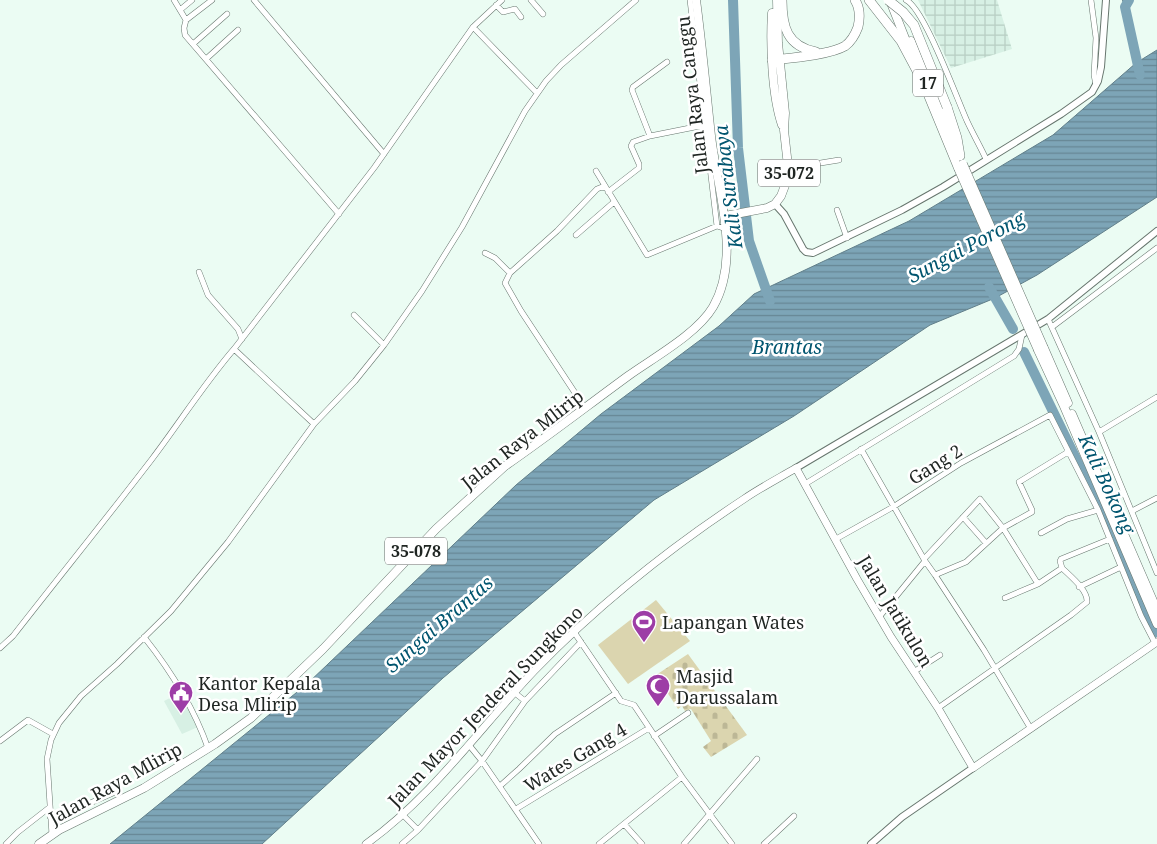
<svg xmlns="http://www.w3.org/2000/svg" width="1157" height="844" font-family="'Noto Serif',serif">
  <defs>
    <pattern id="industrial-grid" width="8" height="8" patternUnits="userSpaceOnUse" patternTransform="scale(1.25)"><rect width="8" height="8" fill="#d7f0e4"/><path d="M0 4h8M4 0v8" fill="none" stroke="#b8cec3"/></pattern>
    <pattern id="cemetery-stones" width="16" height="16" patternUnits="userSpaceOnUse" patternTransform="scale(1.25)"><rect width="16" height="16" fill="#dbd5af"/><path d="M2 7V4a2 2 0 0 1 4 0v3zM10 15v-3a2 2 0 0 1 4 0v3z" fill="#bcb796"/></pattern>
    <pattern id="water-rules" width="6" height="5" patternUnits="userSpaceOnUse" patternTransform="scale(1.25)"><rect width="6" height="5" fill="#7da5b7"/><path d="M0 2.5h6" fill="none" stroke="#668694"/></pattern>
  </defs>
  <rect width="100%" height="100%" fill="#ebfcf3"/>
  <path fill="#d7f0e4" d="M180 693 198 727 182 734 164 701Z"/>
  <path fill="url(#industrial-grid)" d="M918 0H997L1012 49 951 68Z"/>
  <path fill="url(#cemetery-stones)" d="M688 654 747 735 711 757 703 747 711 741 691 709 685 711 682 706 678 709 656 675Z"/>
  <path fill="#dbd5af" d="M656 600 690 641 628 684 598 645Z"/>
  <path fill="url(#water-rules)" stroke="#617f8a" d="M1157 50V197L1037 275 995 298 930 325 794 416 654 500 443 678 262 844H110L307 684 516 485 601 414 719 326 754 294 909 221 1053 135 1136 63Z"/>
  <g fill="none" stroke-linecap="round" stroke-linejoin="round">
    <path stroke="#617f8a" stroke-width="2" d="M1123 0 1125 7"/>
    <path stroke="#7da5b7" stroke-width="10" d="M733 0 738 148 749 241 770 301
      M1129 0 1125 7 1140 75
      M989 287 1013 329
      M1024 352 1102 512 1154 633"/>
    <defs>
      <path id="minor" d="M174 0 186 20 184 28 185 35 339 214
        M254 0 384 154
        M502 0 473 27 537 93
        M531 0 543 14
        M690 0 717 226
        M906 0C924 8 957 99 967 121 973 134 980 146 986 159
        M1091 0 1096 38 1094 75 1096 85
        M496 5 503 12 515 9 521 17
        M180 10 192 0
        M186 20 212 0
        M193 44 227 14
        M206 59 238 30
        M650 136 632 90 633 87 667 62
        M788 164 802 166 839 160
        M596 171 647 255 717 226 726 229
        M608 192 639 168V164L631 146 633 142 650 136 705 125
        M837 210 847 238
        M576 235 614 202
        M485 253 495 258 510 273
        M199 272 208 295 238 329 242 339
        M354 315 384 345
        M1048 319 1099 432 1157 573
        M1052 327 1157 248
        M234 349 374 168 473 27
        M585 408 521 311 505 283 510 273 557 231 597 189 602 187 605 188
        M1099 432 1157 397
        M861 449 925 561 935 575 984 650 1031 729
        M805 484 1014 356 1019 349 1022 335
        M1132 511 1157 498
        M963 517 986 543
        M1041 533 1067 519 1098 510
        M836 539 893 507 961 463 1050 415 1098 510 1141 616 1155 643
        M924 559 980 499 1003 528 1038 584 1062 568 1060 561 1061 559 1110 539
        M935 575 966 562 1003 528 1032 512V510L1019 482 1068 452
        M1079 587 1121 567
        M1005 598 1038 584
        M880 616 925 561
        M574 632 621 701 634 705 682 777 732 844
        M144 637C171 671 194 708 208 748
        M0 648 13 636C59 577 106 519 152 459 180 422 204 384 234 349L314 424
        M915 671 940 655
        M515 693 525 701
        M938 708 1071 615 1087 602C1088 590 1070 576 1062 568
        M654 736 688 713
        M0 741 28 720 53 734
        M469 745 482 761 539 844
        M500 786 519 769 555 734 616 693
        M516 809 649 728
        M403 815 418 830
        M50 817 88 804 113 793
        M624 824 642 844
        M52 835 47 759 51 740 59 723 81 696 117 664 171 611 228 542 314 424 355 381 384 345 422 291 462 227 525 111 546 81 561 65 636 0
        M6 844 18 832 50 807
        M402 844 418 830 482 761 525 701 581 642
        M599 844 682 777
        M684 844 757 759
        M764 844 794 816"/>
      <path id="tertiary" d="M775 204 784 214 803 249 806 252 813 253 902 210 943 187 1061 114 1092 92 1098 81 1101 67 1106 0
        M796 468 1048 319 1157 231
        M871 844 902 817 973 768"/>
      <path id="secondary" d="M366 844C432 797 479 729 534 671 597 606 668 549 744 499 760 488 779 478 796 468L857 579 891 637 938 708 973 768 1157 642"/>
      <path id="primary" d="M772 13C770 44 772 96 782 125
        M725 216 767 208 775 204 781 196 789 175 784 130 785 113 778 43 777 0
        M39 844 59 830 144 788 215 744 251 718 323 649 436 529 505 466C547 437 587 406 628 376 653 358 697 334 713 307 742 257 717 189 711 136 706 90 702 45 696 0"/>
      <path id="trunk" d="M891 3 910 51
        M911 41 957 151
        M916 66 958 168
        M1044 348 1068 403
        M1038 350 1063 404 1157 624
        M1072 414 1157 610"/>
      <path id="motorway" d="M782 0C782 27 787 46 816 52
        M869 0 901 41 917 71
        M772 60C790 58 830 55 845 46 852 41 855 35 858 27 860 18 860 8 855 0
        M947 107 957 138 960 156"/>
    </defs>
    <use href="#minor" stroke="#67766e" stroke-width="6"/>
    <use href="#tertiary" stroke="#67766e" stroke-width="8"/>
    <use href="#secondary" stroke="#67766e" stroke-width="8"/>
    <use href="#primary" stroke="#67766e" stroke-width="9"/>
    <use href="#trunk" stroke="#67766e" stroke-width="9"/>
    <use href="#motorway" stroke="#67766e" stroke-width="10"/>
    <use href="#minor" stroke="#fff" stroke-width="5"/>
    <use href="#tertiary" stroke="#fff" stroke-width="6"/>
    <use href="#secondary" stroke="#fff" stroke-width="7"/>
    <use href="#primary" stroke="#fff" stroke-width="8"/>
    <use href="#trunk" stroke="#fff" stroke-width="8"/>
    <use href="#motorway" stroke="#fff" stroke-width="9"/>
    <defs>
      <path id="trunk-bridge" d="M963 164 1044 348
        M958 168 1038 350"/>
      <path id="motorway-bridge" d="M888 0 903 12 914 25 947 107"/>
    </defs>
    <use href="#trunk-bridge" stroke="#67766e" stroke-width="9" stroke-linecap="butt"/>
    <use href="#motorway-bridge" stroke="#67766e" stroke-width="10" stroke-linecap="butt"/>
    <use href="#trunk-bridge" stroke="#fff" stroke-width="8"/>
    <use href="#motorway-bridge" stroke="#fff" stroke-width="9"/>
  </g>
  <defs>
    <symbol id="stadium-pin" viewBox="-11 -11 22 30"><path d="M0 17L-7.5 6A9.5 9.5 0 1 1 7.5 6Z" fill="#9d3da6" stroke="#fff"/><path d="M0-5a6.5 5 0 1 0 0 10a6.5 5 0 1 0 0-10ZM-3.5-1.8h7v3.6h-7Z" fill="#fff"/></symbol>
    <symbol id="mosque-pin" viewBox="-11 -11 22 30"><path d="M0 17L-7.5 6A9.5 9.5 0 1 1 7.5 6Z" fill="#9d3da6" stroke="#fff"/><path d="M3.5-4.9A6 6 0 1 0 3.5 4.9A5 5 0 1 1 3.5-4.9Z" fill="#fff"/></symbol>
    <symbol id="civic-pin" viewBox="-11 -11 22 30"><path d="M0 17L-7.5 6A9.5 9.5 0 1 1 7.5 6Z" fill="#9d3da6" stroke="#fff"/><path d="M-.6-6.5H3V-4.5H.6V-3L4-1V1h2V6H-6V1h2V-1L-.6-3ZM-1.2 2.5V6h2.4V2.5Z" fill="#fff"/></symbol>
  </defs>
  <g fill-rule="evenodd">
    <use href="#stadium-pin" x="630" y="608" width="28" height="38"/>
    <use href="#mosque-pin" x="644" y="672" width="28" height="38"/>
    <use href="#civic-pin" x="167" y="679" width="28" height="38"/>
  </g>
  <g text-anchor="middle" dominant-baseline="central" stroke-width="5" stroke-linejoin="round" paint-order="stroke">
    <g fill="#fff" stroke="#626664" stroke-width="1">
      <rect x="913" y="69.5" width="30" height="27" rx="4"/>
      <rect x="758" y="159.5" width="62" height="27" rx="4"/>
      <rect x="385" y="537.5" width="62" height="27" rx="4"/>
    </g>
    <g font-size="16" font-weight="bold" fill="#1f2522">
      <text x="928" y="83">17</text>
      <text x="789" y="173">35-072</text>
      <text x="416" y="551">35-078</text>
    </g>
    <g font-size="18" fill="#1f2522" stroke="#fff">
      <text transform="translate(692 95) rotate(-97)">Jalan Raya Canggu</text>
      <text transform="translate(522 439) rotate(-38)">Jalan Raya Mlirip</text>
      <text transform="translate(935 464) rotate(-32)">Gang 2</text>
      <text transform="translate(896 611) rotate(59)">Jalan Jatikulon</text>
      <text transform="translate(485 706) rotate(-46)">Jalan Mayor Jenderal Sungkono</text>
      <text transform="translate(575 757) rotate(-31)">Wates Gang 4</text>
      <text transform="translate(115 783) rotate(-29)">Jalan Raya Mlirip</text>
    </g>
    <g font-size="18" fill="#1f2522" stroke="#fff" text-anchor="start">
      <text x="662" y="622">Lapangan Wates</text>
      <text x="676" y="676">Masjid<tspan x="676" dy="21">Darussalam</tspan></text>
      <text x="198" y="683">Kantor Kepala<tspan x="198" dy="21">Desa Mlirip</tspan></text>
    </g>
    <g font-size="19" font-style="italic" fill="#01556f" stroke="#fff">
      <text transform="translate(728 187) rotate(-97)">Kali Surabaya</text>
      <text transform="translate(966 247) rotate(-28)">Sungai Porong</text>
      <text x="787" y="347">Brantas</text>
      <text transform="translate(1107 484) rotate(65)">Kali Bokong</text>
      <text transform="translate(439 624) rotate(-41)">Sungai Brantas</text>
    </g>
  </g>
</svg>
